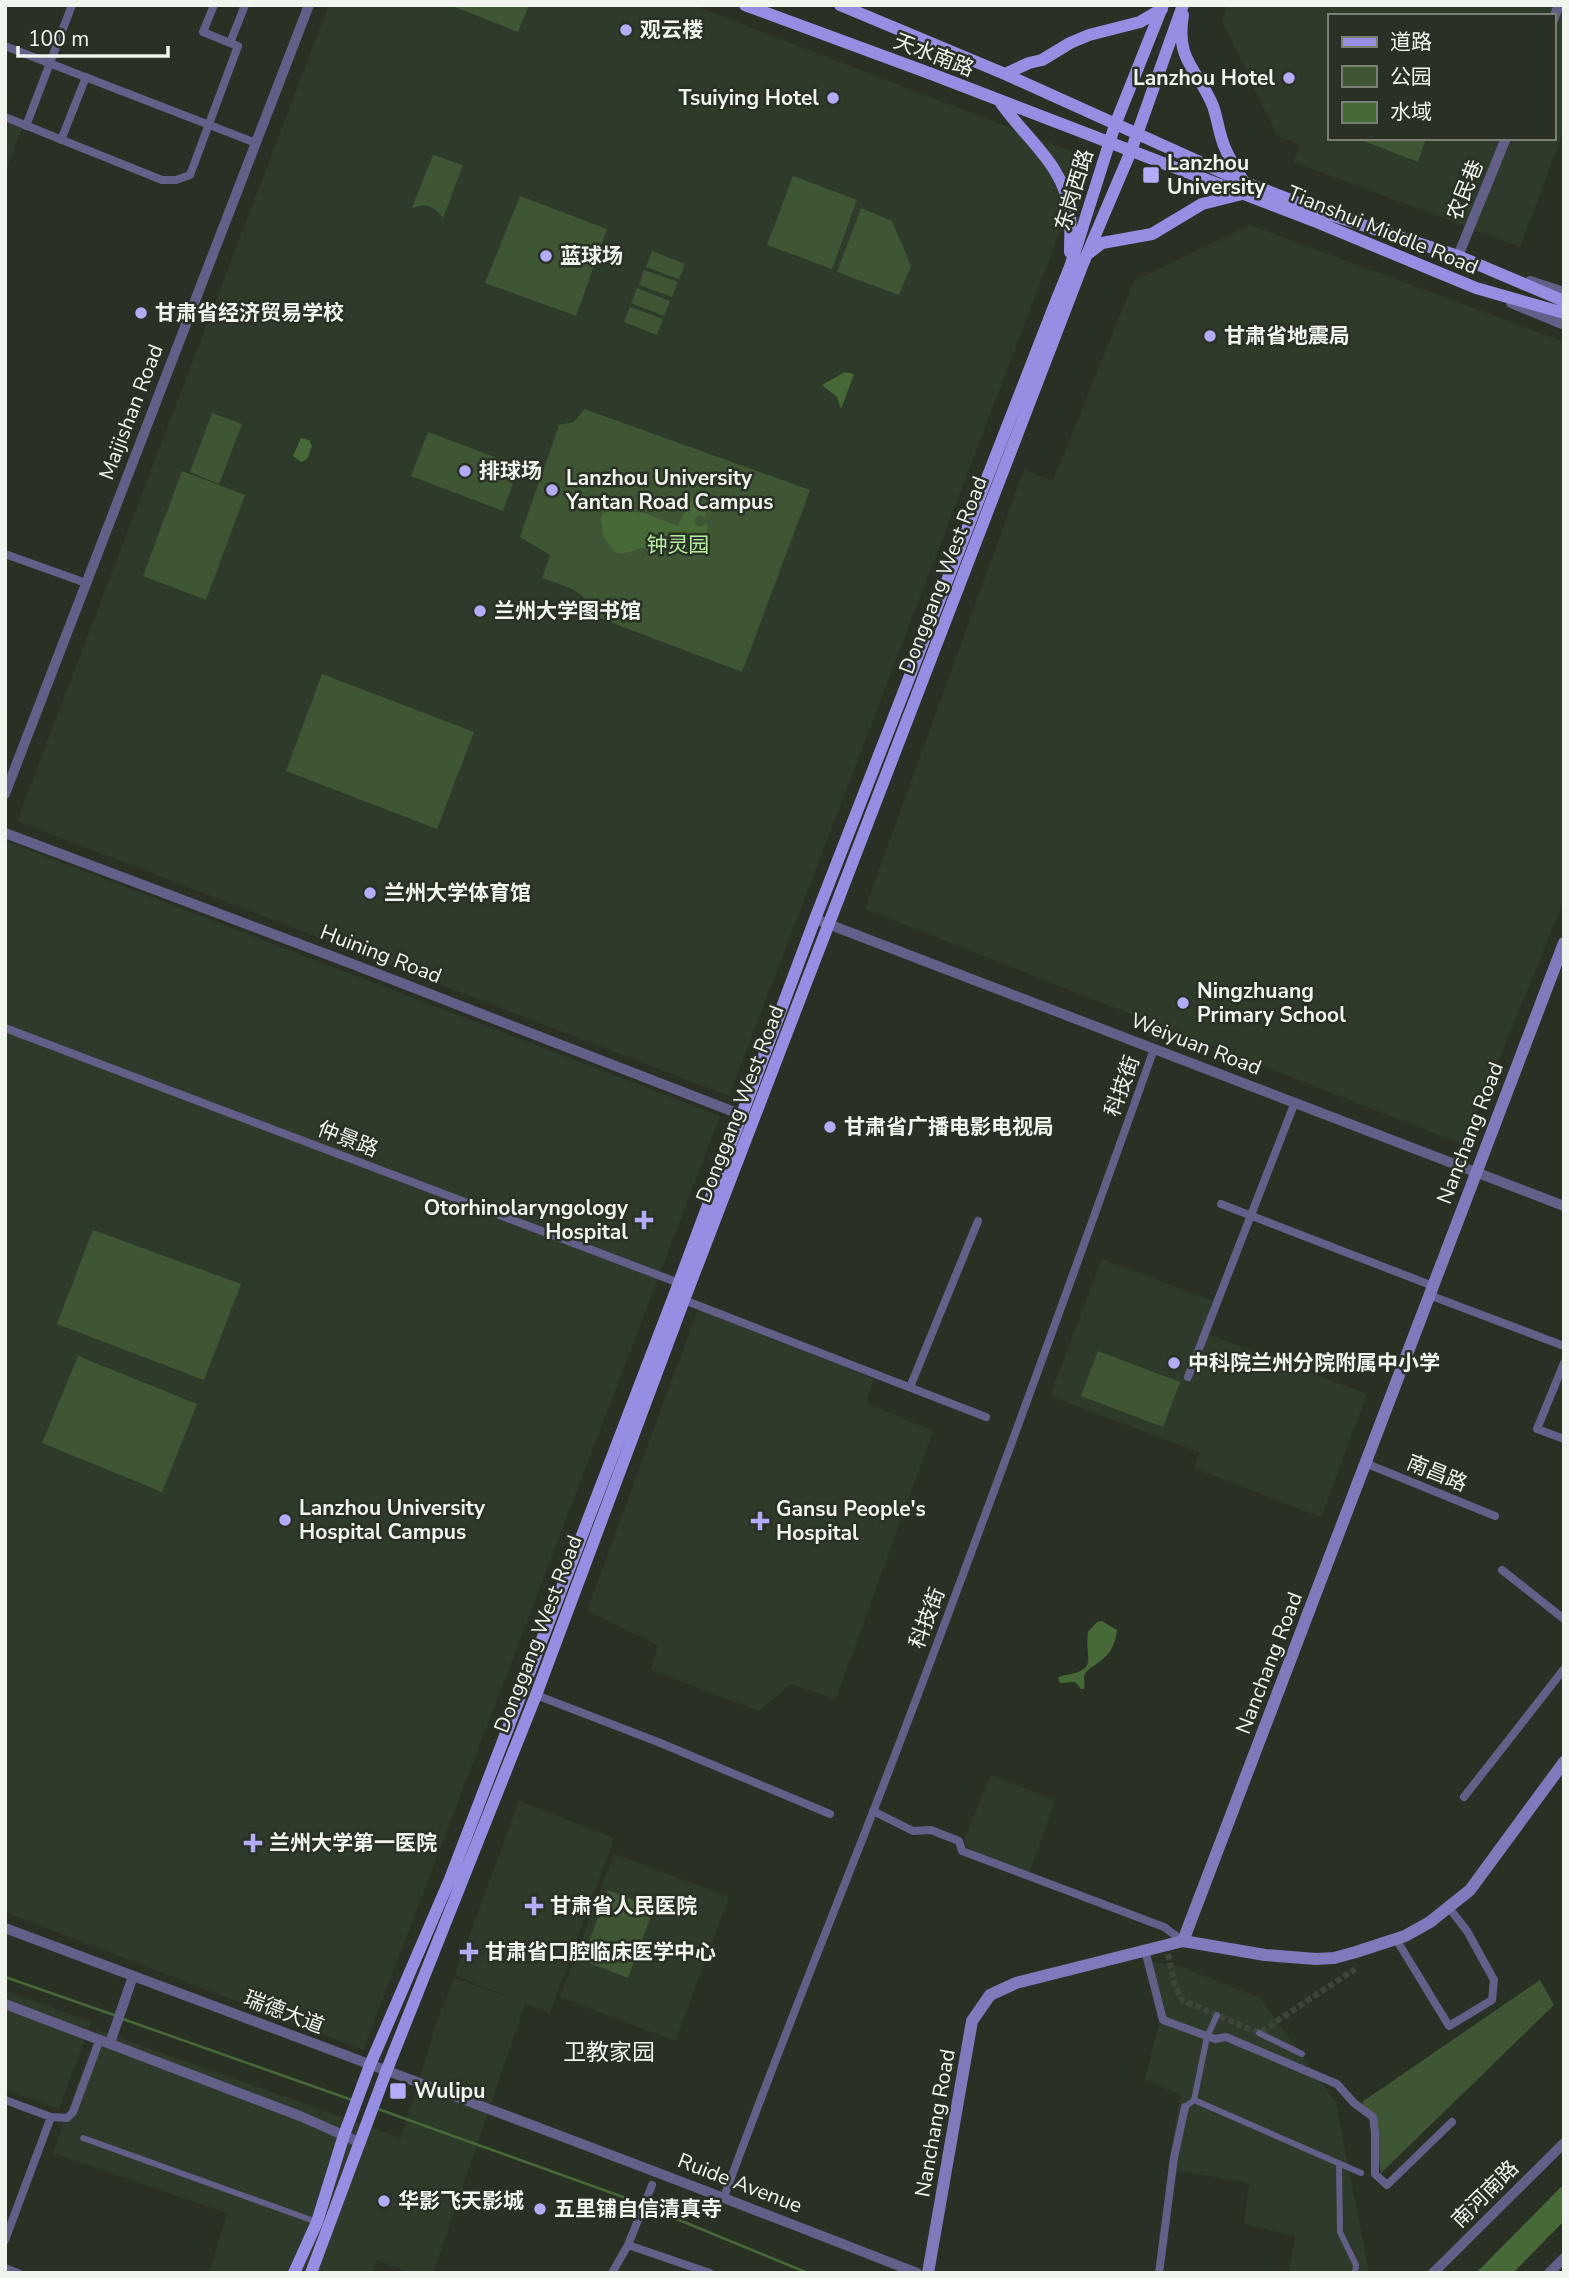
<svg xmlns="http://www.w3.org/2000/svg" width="1569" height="2278" font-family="'Nunito Sans','Noto Sans SC',sans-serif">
  <rect width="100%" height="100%" fill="#293125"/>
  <path fill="#2f3b2a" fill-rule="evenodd" d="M329 5H692L1088 158 729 1096 17 821Z
    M1227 5H1564V130L1520 247 1294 162 1300 145 1277 135 1222 21ZM1329 16H1553V138H1329Z
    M5 122 22 128 5 173Z
    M1250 225 1564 342V900L1464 1145 1203 1042 1201 1048 1138 1025 1141 1018 865 909 1024 470 1053 481 1134 281Z
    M8 842 720 1116 363 2050 5 1912V848Z
    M1102 1259 1213 1301 1202 1332 1367 1394 1321 1517 1194 1468 1199 1452 1050 1396Z
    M698 1309 874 1379 866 1403 933 1431 836 1699 790 1684 759 1711 651 1670 658 1645 587 1611Z
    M991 1775 1055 1800 1029 1874 971 1851 964 1840Z
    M519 1801 614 1838 550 2013 525 2004 433 2273H410L377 2260 372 2273H209L227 2213 53 2153 97 2030 401 2138 438 2018 455 1978 521 2002 455 1975Z
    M614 1854 729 1897 675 2041 560 1997Z
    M1143 1960 1179 1966 1260 1998 1336 2103 1369 2273H1289L1295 2236 1244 2224 1249 2183 1167 2169 1181 2095 1145 2080 1159 2023Z
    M5 1990 91 2022 59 2109 5 2089Z"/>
  <path fill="#3e5634" d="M450 5H529L518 32Z
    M1356 138H1426L1418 162Z
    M433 155 463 165 443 218C435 207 426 202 412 208Z
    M793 176 857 200 832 269 767 245Z
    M520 196 607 229 576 316 485 283Z
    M861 208 892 221 911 266 899 295 837 272Z
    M652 251 685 264 679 279 646 267Z
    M644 270 678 282 672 297 639 285Z
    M637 288 670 301 664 316 631 303Z
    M630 307 663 319 657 335 624 322Z
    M584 409 810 490 742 672 589 614C591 590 560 585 542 578L550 555 520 537 559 425 574 422Z
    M212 413 242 424 219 484 190 472Z
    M428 432 519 466 503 511 411 476Z
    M182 471 245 495 206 600 143 576Z
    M322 674 474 732 437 829 286 771Z
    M93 1230 241 1284 204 1380 57 1324Z
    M1098 1351 1180 1382 1163 1427 1081 1396Z
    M78 1356 197 1404 162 1492 42 1443Z
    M608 1890 654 1908 628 1978 582 1960Z
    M1540 1980 1554 2005 1381 2173 1372 2120 1362 2102Z"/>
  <path fill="#466836" d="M845 372 854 374 841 409 837 397 822 385Z"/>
  <path fill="#476937" d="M301 438 309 440 312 446 307 459 301 462 293 456Z
    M692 498 701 502 707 518 700 514 694 520 697 526 701 527 707 522V538L699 544 694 545 687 536 671 551 642 548 622 554 615 552 603 537 601 517 607 509 644 513 678 526Z
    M1102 1621 1117 1630C1114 1664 1087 1663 1084 1677 1084 1681 1085 1685 1084 1689H1081L1075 1682 1060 1683 1058 1678 1061 1676C1101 1670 1084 1660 1088 1632L1097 1622Z
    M1564 2184V2221L1513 2273H1476Z"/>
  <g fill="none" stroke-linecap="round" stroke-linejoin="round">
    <path stroke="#476937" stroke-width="2.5" d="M5 1977 114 2015
      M120 2018 352 2100
      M378 2109 623 2197 808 2273"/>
    <path stroke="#3d4539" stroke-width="6" stroke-dasharray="6 3" stroke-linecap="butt" d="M1166 1945 1175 1986 1182 2000 1259 2033 1355 1969"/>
    <path stroke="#625f89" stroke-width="6" d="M1259 2033 1302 2054
      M1194 2100 1361 2173
      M1185 2107 1194 2100 1207 2037 1217 2015
      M83 2138 317 2222
      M1339 2163 1340 2232 1356 2265 1355 2273"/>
    <path stroke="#625f89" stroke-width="8" d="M214 5 203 32 230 43
      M5 46 256 143
      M5 117 162 180H176L190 175 238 46 230 43 245 5
      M26 126 72 5
      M61 140 86 77
      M5 554 86 583
      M5 1028 679 1283
      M1221 1204 1433 1286
      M1429 1295 1564 1346
      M684 1300 986 1417
      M1564 1363 1537 1429 1564 1439
      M1188 1377 1295 1102
      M910 1387 978 1221
      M1365 1463 1495 1516
      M1502 1570 1564 1619
      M536 1695 658 1742 830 1814
      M1464 1797 1564 1669
      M873 1811 913 1831 931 1830 959 1841 962 1851 1164 1927 1183 1941
      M1396 1939 1449 2026 1492 2000 1494 1980 1467 1931 1450 1909
      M1145 1950 1163 2020 1215 2039 1226 2037 1337 2084 1354 2103 1373 2117 1375 2133V2174L1387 2185 1452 2122
      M5 2100 51 2117 67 2118 73 2112 100 2039
      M724 2197C771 2068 823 1940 873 1812 971 1559 1063 1304 1154 1049
      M5 2240 51 2117
      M628 2245 710 2273
      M5 2268 18 2273
      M612 2273 628 2245 638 2220
      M1159 2273 1174 2158 1185 2107"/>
    <path stroke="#625f89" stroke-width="10" d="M1553 20 1559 5
      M1458 256 1506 138
      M1530 281 1564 292
      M1511 303 1564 325
      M5 794 309 5
      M5 833 355 965 742 1115
      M815 919 1564 1206
      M5 1928C309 2042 614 2154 917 2273
      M5 2004 300 2116 361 2143
      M110 2043 133 1976
      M1433 2273 1564 2143
      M1549 2273 1564 2258"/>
    <path stroke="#7f7abc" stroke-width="12" d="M1183 1941 1564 943
      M928 2273 972 2021 990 1995 1016 1983 1183 1941 1265 1955 1316 1959 1334 1958 1356 1952 1405 1936 1430 1922 1470 1890 1564 1762"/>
    <path stroke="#968ee3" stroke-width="12" d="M745 5 929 73 1319 223 1476 288 1564 313
      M840 5 1005 74 1244 182 1322 212 1458 256 1564 301
      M1183 15C1175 61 1198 69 1213 106 1218 120 1219 135 1225 148 1230 160 1237 171 1244 182
      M1005 74 1029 63 1042 60 1070 43 1089 35 1140 22 1162 9
      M1001 103C1026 139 1065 166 1070 213 1071 226 1070 239 1070 252
      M1089 253 1102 243 1152 234 1202 204 1242 194
      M294 2273 317 2222 344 2135 370 2065 450 1879 674 1296 815 919 1055 304 1070 267 1115 125 1163 5
      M311 2273 386 2072 536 1695 684 1300 1082 266 1131 151 1183 5"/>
    <path stroke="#625f89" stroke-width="8" d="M638 2220 652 2185"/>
  </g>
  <g fill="#b3adf9" stroke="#293125" stroke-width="2.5">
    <circle cx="626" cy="30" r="7"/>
    <circle cx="1289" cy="78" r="7"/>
    <circle cx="833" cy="98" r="7"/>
    <rect x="1142" y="166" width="18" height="18" rx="3.5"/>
    <circle cx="546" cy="256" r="7"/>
    <circle cx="141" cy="313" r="7"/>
    <circle cx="1210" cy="336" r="7"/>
    <circle cx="465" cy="471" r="7"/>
    <circle cx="552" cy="490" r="7"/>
    <circle cx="480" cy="611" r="7"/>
    <circle cx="370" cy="893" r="7"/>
    <circle cx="1183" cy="1003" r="7"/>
    <circle cx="830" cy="1127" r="7"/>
    <path d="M640.5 1209.5h7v7h7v7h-7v7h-7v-7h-7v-7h7z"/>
    <circle cx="1174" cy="1363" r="7"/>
    <circle cx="285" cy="1520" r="7"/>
    <path d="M756.5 1510.5h7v7h7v7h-7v7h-7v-7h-7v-7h7z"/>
    <path d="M249.5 1832.5h7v7h7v7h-7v7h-7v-7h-7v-7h7z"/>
    <path d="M530.5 1895.5h7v7h7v7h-7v7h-7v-7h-7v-7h7z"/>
    <path d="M465.5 1941.5h7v7h7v7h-7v7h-7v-7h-7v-7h7z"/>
    <rect x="389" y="2082" width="18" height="18" rx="3.5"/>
    <circle cx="384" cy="2201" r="7"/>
    <circle cx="540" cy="2209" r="7"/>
  </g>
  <g text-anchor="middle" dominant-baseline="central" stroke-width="5" stroke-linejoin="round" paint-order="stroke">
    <g font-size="21" font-weight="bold" fill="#f0f5ee" stroke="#293125" text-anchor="start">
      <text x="640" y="30">观云楼</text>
      <text x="1275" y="78" text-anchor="end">Lanzhou Hotel</text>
      <text x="819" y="98" text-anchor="end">Tsuiying Hotel</text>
      <text x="1167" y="163">Lanzhou<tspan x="1167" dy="24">University</tspan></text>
      <text x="560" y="256">蓝球场</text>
      <text x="155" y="313">甘肃省经济贸易学校</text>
      <text x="1224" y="336">甘肃省地震局</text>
      <text x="479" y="471">排球场</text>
      <text x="566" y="478">Lanzhou University<tspan x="566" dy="24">Yantan Road Campus</tspan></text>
      <text x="494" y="611">兰州大学图书馆</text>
      <text x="384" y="893">兰州大学体育馆</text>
      <text x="1197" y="991">Ningzhuang<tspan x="1197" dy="24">Primary School</tspan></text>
      <text x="844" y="1127">甘肃省广播电影电视局</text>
      <text x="628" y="1208" text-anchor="end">Otorhinolaryngology<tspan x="628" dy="24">Hospital</tspan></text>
      <text x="1188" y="1363">中科院兰州分院附属中小学</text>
      <text x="299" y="1508">Lanzhou University<tspan x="299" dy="24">Hospital Campus</tspan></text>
      <text x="776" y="1509">Gansu People's<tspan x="776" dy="24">Hospital</tspan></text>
      <text x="269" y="1843">兰州大学第一医院</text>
      <text x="550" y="1906">甘肃省人民医院</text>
      <text x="485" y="1952">甘肃省口腔临床医学中心</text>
      <text x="414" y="2091">Wulipu</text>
      <text x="398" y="2201">华影飞天影城</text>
      <text x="554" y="2209">五里铺自信清真寺</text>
    </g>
    <g font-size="21" fill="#f0f5ee" stroke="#293125">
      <text transform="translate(934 55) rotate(21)">天水南路</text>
      <text transform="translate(1074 190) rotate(-73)">东岗西路</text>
      <text transform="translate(1465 190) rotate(-68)">农民巷</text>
      <text transform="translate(1383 230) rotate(22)">Tianshui Middle Road</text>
      <text transform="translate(131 412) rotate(-69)">Maijishan Road</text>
      <text transform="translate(943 575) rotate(-69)">Donggang West Road</text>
      <text transform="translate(381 954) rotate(21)">Huining Road</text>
      <text transform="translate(1196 1044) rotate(21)">Weiyuan Road</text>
      <text transform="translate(1122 1086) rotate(-70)">科技街</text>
      <text transform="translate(740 1104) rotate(-69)">Donggang West Road</text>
      <text transform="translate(1470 1133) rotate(-69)">Nanchang Road</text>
      <text transform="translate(348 1139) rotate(21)">仲景路</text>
      <text transform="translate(1437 1473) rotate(22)">南昌路</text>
      <text transform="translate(927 1618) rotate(-69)">科技街</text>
      <text transform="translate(538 1634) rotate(-69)">Donggang West Road</text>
      <text transform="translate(1269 1663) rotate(-69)">Nanchang Road</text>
      <text transform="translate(284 2012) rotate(21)">瑞德大道</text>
      <text transform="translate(935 2123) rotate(-80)">Nanchang Road</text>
      <text transform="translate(740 2183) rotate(21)">Ruide Avenue</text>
      <text transform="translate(1485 2194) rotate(-45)">南河南路</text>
    </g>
    <g font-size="21" fill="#b7eda0" stroke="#293125">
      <text x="678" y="545">钟灵园</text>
    </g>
    <g font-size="23" fill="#f0f5ee" stroke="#293125">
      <text x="609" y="2052">卫教家园</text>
    </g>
  </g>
  <rect width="1569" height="2278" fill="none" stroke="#f0f5ee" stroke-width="14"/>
  <rect x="1328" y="14" width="228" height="126" fill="#293125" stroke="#797f75" stroke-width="2"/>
  <rect x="1342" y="37" width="35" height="10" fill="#968ee3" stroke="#797f75" stroke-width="2"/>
  <text x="1390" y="49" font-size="21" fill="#f0f5ee">道路</text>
  <rect x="1342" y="66" width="35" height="21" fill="#3e5634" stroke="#797f75" stroke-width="2"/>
  <text x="1390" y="84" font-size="21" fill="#f0f5ee">公园</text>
  <rect x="1342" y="102" width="35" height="21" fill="#476937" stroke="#797f75" stroke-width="2"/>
  <text x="1390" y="119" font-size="21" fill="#f0f5ee">水域</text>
  <path d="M18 46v10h150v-10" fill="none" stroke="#f0f5ee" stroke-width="3.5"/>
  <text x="28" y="46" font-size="21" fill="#f0f5ee" stroke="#293125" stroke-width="5" paint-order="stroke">100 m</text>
</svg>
